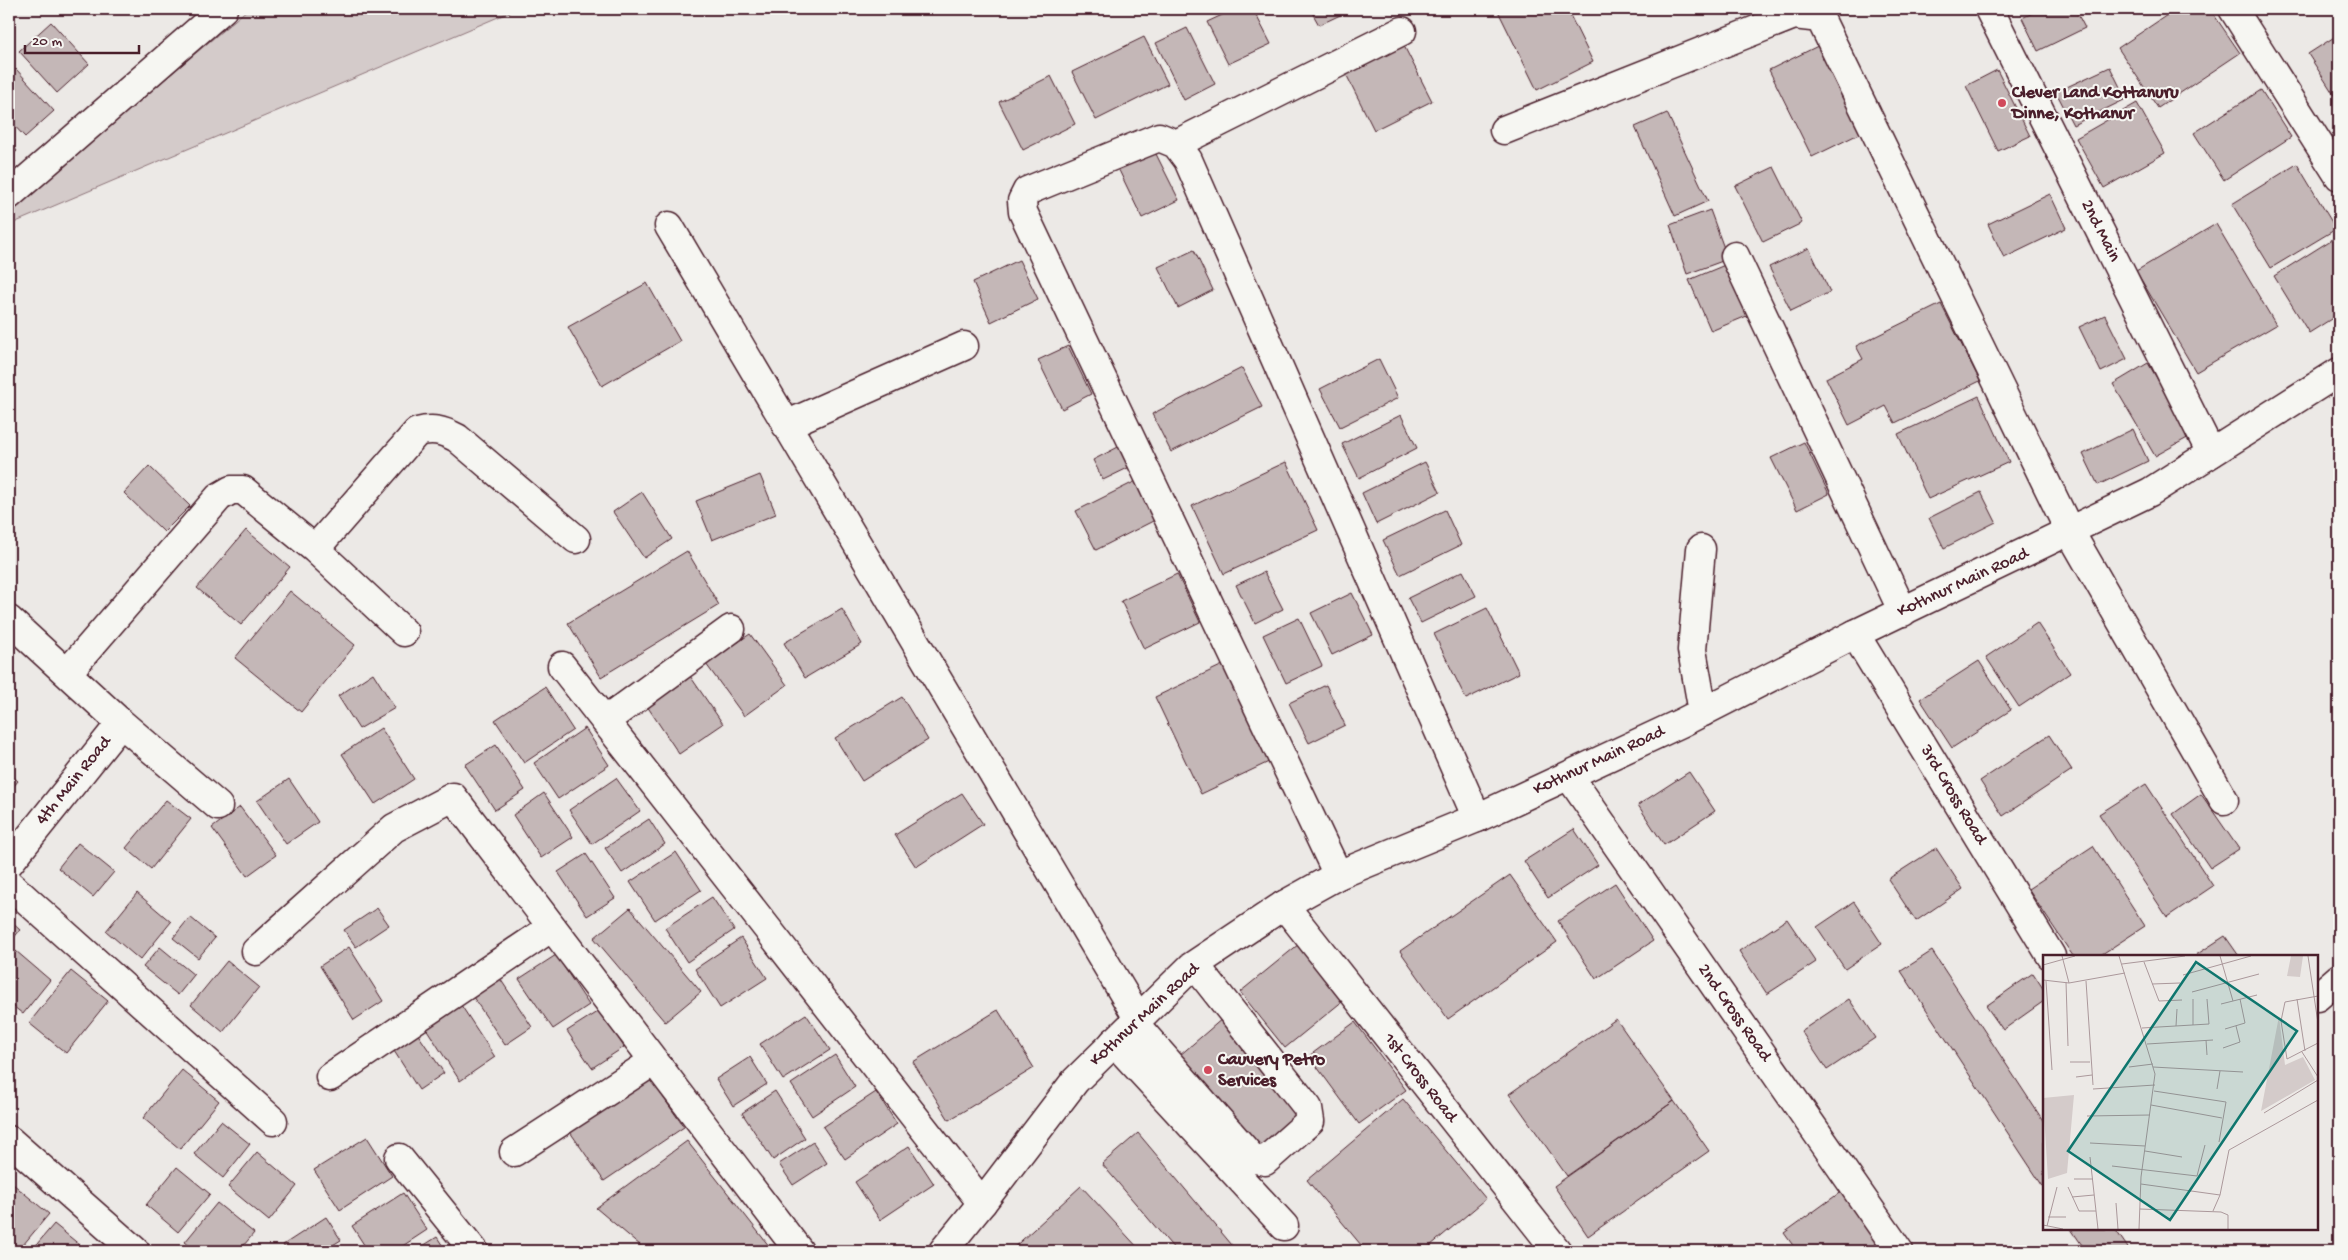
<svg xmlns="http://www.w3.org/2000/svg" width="2348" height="1260" font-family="'Gochi Hand',sans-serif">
  <rect width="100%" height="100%" fill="#ece9e6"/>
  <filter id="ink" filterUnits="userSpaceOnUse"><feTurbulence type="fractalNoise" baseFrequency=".02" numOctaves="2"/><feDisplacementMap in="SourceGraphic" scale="10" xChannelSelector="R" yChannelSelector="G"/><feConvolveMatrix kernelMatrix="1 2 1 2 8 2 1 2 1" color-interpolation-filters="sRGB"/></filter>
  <g filter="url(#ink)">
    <path fill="#d4cbca" stroke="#8f757a" d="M248 9H517L9 225V211Z"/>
    <path fill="#c4b7b7" stroke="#4a1f2b" d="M1235 9H1253L1271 44 1228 64 1207 22Z
      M1310 9H1353L1319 25Z
      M1497 9H1567L1593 62 1537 90Z
      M2041 9H2075L2085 28 2038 51 2022 18Z
      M2176 9H2210L2240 53 2158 108 2118 48Z
      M51 22 89 64 57 93 19 51Z
      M1187 28 1215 84 1184 100 1156 43Z
      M2339 34V95L2336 98 2308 54Z
      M1144 37 1168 84 1096 120 1072 72Z
      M1400 38 1432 101 1374 130 1342 66Z
      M1828 41 1871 128 1812 157 1769 70Z
      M2110 67 2126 99 2073 125 2056 92Z
      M16 69 54 111 25 137 9 120V75Z
      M1997 70 2030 136 1998 151 1966 86Z
      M1051 76 1075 124 1023 150 999 102Z
      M2261 90 2291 137 2224 180 2194 133Z
      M2137 103 2165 153 2104 188 2076 138Z
      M1667 113 1708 201 1675 216 1635 127Z
      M9 141 17 151 9 159Z
      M1152 146 1179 200 1142 218 1116 164Z
      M2297 164 2336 229 2271 268 2232 204Z
      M1774 167 1802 223 1763 242 1735 186Z
      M2050 194 2066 228 2004 258 1988 224Z
      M1710 210 1728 259 1687 274 1670 225Z
      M2216 224 2276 325 2196 372 2136 271Z
      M2339 235V314L2309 333 2274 276Z
      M1809 248 1830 292 1791 311 1769 267Z
      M1194 250 1213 290 1178 308 1158 267Z
      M1019 260 1038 299 991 322 973 282Z
      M1732 262 1754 313 1711 331 1689 280Z
      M647 283 680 341 602 386 568 327Z
      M1941 304 1980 381 1895 423 1886 406 1849 425 1826 378 1863 359 1856 346Z
      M2105 315 2127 359 2101 372 2079 327Z
      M1068 346 1091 394 1062 409 1038 360Z
      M1379 359 1398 398 1340 427 1320 389Z
      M2148 363 2191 436 2155 456 2113 384Z
      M1242 368 1262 407 1171 452 1152 414Z
      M1979 396 2009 462 1928 499 1898 434Z
      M1401 415 1417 448 1359 478 1342 444Z
      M2133 429 2148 461 2098 485 2083 454Z
      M1804 442 1829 494 1797 510 1771 458Z
      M1124 444 1134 465 1103 480 1093 460Z
      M1286 462 1318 530 1224 574 1192 506Z
      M1425 462 1440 492 1376 524 1362 493Z
      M149 466 190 506 164 532 124 493Z
      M760 475 776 514 712 540 696 501Z
      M1136 481 1155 520 1096 550 1076 511Z
      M642 492 672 539 644 558 613 512Z
      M1981 492 1996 522 1944 548 1929 518Z
      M1445 510 1461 545 1400 575 1383 540Z
      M246 530 290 567 241 625 197 588Z
      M687 551 719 605 601 677 568 623Z
      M1463 571 1476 596 1421 623 1408 598Z
      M1264 572 1283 609 1255 623 1236 585Z
      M1177 574 1200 622 1144 649 1121 601Z
      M290 591 355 645 301 712 235 658Z
      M1352 593 1373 635 1332 655 1311 613Z
      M1487 608 1519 673 1466 699 1434 634Z
      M842 609 862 644 805 678 784 643Z
      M1299 618 1322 666 1286 683 1263 635Z
      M2037 623 2070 673 2019 707 1986 657Z
      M750 634 787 685 744 716 706 664Z
      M1979 661 2011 710 1952 748 1920 699Z
      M1227 663 1273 760 1201 794 1155 697Z
      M373 673 395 708 359 729 338 696Z
      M688 673 723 724 679 754 645 703Z
      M1326 685 1345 725 1309 743 1289 703Z
      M545 687 573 730 524 763 495 720Z
      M902 697 928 740 862 781 835 738Z
      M381 728 414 779 375 804 342 754Z
      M585 728 609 765 558 799 534 763Z
      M2049 735 2072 770 2003 816 1980 781Z
      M496 745 525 790 495 810 465 765Z
      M1689 772 1715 811 1664 845 1638 805Z
      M9 773 18 781 9 792Z
      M616 778 640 811 592 844 569 810Z
      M289 779 318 822 286 844 257 801Z
      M2146 784 2213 886 2167 917 2099 814Z
      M544 793 573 837 541 858 513 815Z
      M962 793 983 824 916 867 895 835Z
      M2201 794 2239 849 2210 868 2173 814Z
      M166 800 191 819 151 869 126 848Z
      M240 807 276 855 247 876 212 828Z
      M649 819 665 844 622 873 605 848Z
      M1574 829 1598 865 1548 898 1524 861Z
      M78 843 114 872 93 897 58 868Z
      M2093 846 2145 926 2099 956H2073L2028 889Z
      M1936 848 1963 889 1916 921 1888 879Z
      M676 852 701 890 655 920 630 882Z
      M586 854 615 898 587 916 558 872Z
      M1510 875 1557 942 1448 1019 1400 951Z
      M1615 883 1653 941 1596 979 1558 921Z
      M137 893 171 922 140 960 106 931Z
      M712 897 734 930 687 962 665 928Z
      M1854 902 1882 944 1845 969 1817 927Z
      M377 908 389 925 356 947 344 930Z
      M630 908 701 992 665 1022 594 938Z
      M190 917 215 938 198 958 173 938Z
      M1787 919 1816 962 1767 994 1739 951Z
      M9 920 20 930 9 944Z
      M2225 936 2239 956H2197L2196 955Z
      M741 938 767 978 720 1008 695 969Z
      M1299 944 1344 1000 1285 1048 1240 992Z
      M160 947 194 975 178 995 143 967Z
      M349 947 383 1001 354 1020 320 966Z
      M16 951 50 980 23 1014 9 1003V959Z
      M1932 951 2044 1122V1188L1901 971Z
      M556 955 589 1005 553 1029 519 979Z
      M227 961 259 987 223 1032 191 1005Z
      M71 971 108 1001 66 1053 29 1023Z
      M495 971 532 1027 505 1045 467 988Z
      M2033 973 2044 990V1001L2003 1030 1986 1006Z
      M457 999 495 1057 460 1081 422 1022Z
      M1849 999 1875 1038 1827 1070 1801 1031Z
      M600 1010 624 1047 592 1068 567 1031Z
      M998 1010 1034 1068 949 1120 913 1062Z
      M806 1014 830 1050 783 1080 760 1044Z
      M1223 1018 1306 1117 1262 1154 1179 1056Z
      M1616 1019 1674 1101 1567 1176 1509 1094Z
      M1355 1022 1406 1090 1359 1124 1309 1056Z
      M411 1024 444 1073 419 1090 387 1040Z
      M835 1055 855 1087 812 1116 791 1084Z
      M750 1057 767 1084 733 1106 716 1079Z
      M182 1070 219 1101 180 1149 143 1118Z
      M649 1077 684 1127 604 1181 570 1132Z
      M775 1091 805 1138 773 1160 742 1113Z
      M876 1092 897 1124 845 1159 823 1127Z
      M1403 1099 1486 1199 1424 1251H1366L1307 1180Z
      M1674 1101 1709 1151 1588 1236 1554 1186Z
      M221 1121 250 1144 223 1178 194 1154Z
      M1138 1133 1237 1251H1176L1102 1164Z
      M367 1137 392 1176 340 1210 314 1170Z
      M687 1141 773 1251H647L596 1208Z
      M813 1142 827 1163 793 1185 779 1164Z
      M909 1146 934 1184 880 1220 855 1182Z
      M257 1152 297 1186 269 1221 228 1187Z
      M177 1167 210 1194 178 1232 146 1205Z
      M13 1184 49 1214 18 1251 9 1250V1189Z
      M1081 1186 1141 1251H1010Z
      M1842 1191 1885 1251H1797L1784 1233Z
      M403 1193 427 1230 395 1251H368L352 1226Z
      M217 1203 254 1233 239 1251H196L185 1242Z
      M326 1217 341 1240 323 1251H287L283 1245Z
      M54 1224 86 1250V1251H31Z
      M2071 1229H2115L2130 1251H2086Z
      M437 1237 446 1251H415Z
      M1306 1243 1313 1251H1296Z"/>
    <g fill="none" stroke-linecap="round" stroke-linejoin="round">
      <defs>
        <path id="minor" d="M1989 9 2211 453
          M2233 9 2339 176
          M1504 130 1794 15 1820 18 2070 532 2224 800
          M1176 144 1402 31
          M9 195 223 9
          M669 226 1138 1018
          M1735 256 1903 612
          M786 425 964 346
          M315 549 417 432C433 428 442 430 457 438L576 539
          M1701 549 1692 650 1703 712
          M9 620 121 723 218 806
          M1855 634 2051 956
          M562 666 982 1203
          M67 673 219 497 231 490H243L315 549 404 632
          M605 721 731 629
          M1569 776 1899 1251
          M9 863 121 723
          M1338 875 1023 212 1022 201 1027 191 1159 137 1176 144 1188 160 1477 818
          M9 884 273 1121
          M1284 905 1557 1251
          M256 951 394 828 453 797 799 1251
          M2317 997 2339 978
          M1134 1023 1252 1158 1265 1161 1310 1121 1308 1108 1195 965
          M1114 1042 1284 1226
          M330 1077 552 927
          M9 1140 135 1251
          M514 1152 654 1061
          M399 1158 474 1251"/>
        <path id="major" d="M943 1251 982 1203 1075 1081 1191 967 1284 905 1338 875 1477 818 1681 723 1855 634 2150 492 2339 372"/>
      </defs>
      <use href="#minor" stroke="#4a1f2b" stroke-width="31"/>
      <use href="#major" stroke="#4a1f2b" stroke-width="31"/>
      <use href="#minor" stroke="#f6f6f2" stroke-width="28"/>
      <use href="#major" stroke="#f6f6f2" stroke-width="28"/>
    </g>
  </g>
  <g fill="#d1495b" stroke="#f6f6f2" stroke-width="2">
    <circle cx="2002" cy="103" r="5"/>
    <circle cx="1208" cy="1070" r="5"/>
  </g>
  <g text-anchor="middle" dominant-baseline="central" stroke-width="4" stroke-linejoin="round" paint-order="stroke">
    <g font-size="18" font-weight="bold" fill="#4a1f2b" stroke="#f6f6f2" text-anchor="start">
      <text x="2012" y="93">Clever Land Kottanuru<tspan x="2012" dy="21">Dinne, Kothanur</tspan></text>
      <text x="1218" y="1060">Cauvery Petro<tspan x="1218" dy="21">Services</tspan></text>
    </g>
    <g font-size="18" fill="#4a1f2b" stroke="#f6f6f2">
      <text transform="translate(2100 231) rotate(63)">2nd Main</text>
      <text transform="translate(1963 583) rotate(-25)">Kothnur Main Road</text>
      <text transform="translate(1599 761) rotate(-25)">Kothnur Main Road</text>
      <text transform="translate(74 781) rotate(-51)">4th Main Road</text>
      <text transform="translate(1953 795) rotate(59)">3rd Cross Road</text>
      <text transform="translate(1734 1013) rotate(55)">2nd Cross Road</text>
      <text transform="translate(1145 1015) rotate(-43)">Kothnur Main Road</text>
      <text transform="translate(1420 1078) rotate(52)">1st Cross Road</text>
    </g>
  </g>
  <g transform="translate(2043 955)">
    <rect width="275" height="275" fill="#ece9e6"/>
    <path d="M248 1H260L257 22 244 21ZM236 61 242 110 260 102 272 125 218 156ZM31 140 24 218 5 224 0 143Z" fill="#d4cbca"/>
    <path fill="none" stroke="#ab989b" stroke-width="1" d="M19 1 26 28M76 1 112 119 98 222 96 274M177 1 190 46M265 1 275 68M101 7 116 46 139 45M79 9 142 1M0 10 32 1M140 20 208 1M0 25 26 28 82 18M3 26 9 115M43 26 50 130M23 27 25 91M109 29 137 28M149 37 216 19M275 41 242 47 238 66 244 104 275 88M150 44V70M254 44 262 96M178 49 214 40M133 71 134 54M99 73 166 69 164 44M182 74 202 68 197 44M163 85 164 100M104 89 170 85M180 93 197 87 193 71M259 97 275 122M27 107H47M86 112 110 109M110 112 200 117M33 122 49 120M50 134 112 130M174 134 177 116M111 136 183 147 176 187M108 150 179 163M221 158 275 125M44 161 107 160M47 188 102 191M102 196 139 202M47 202 55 274M69 211 154 221 162 190M31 224H50M98 229 177 240M25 232 36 256H53M29 242 51 240M73 248 75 274M97 254 178 257 185 260V274M170 256 177 240 186 195 275 145M5 262H23M0 270 20 274M4 271 14 232"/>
    <path fill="#0f766e" fill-opacity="0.15" stroke="#0f766e" stroke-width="2.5" d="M153 7 254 76 127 265 25 196Z"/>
    <rect width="275" height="275" fill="none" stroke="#4a1f2b" stroke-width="2.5"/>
  </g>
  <rect width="2348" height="1260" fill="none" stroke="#f6f6f2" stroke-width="30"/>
  <rect x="15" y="15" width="2318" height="1230" fill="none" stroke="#4a1f2b" stroke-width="2" filter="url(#ink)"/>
  <path d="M25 45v8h114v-8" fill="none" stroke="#4a1f2b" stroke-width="2.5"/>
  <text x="32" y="45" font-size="15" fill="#4a1f2b" stroke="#f6f6f2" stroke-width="4" paint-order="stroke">20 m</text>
</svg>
